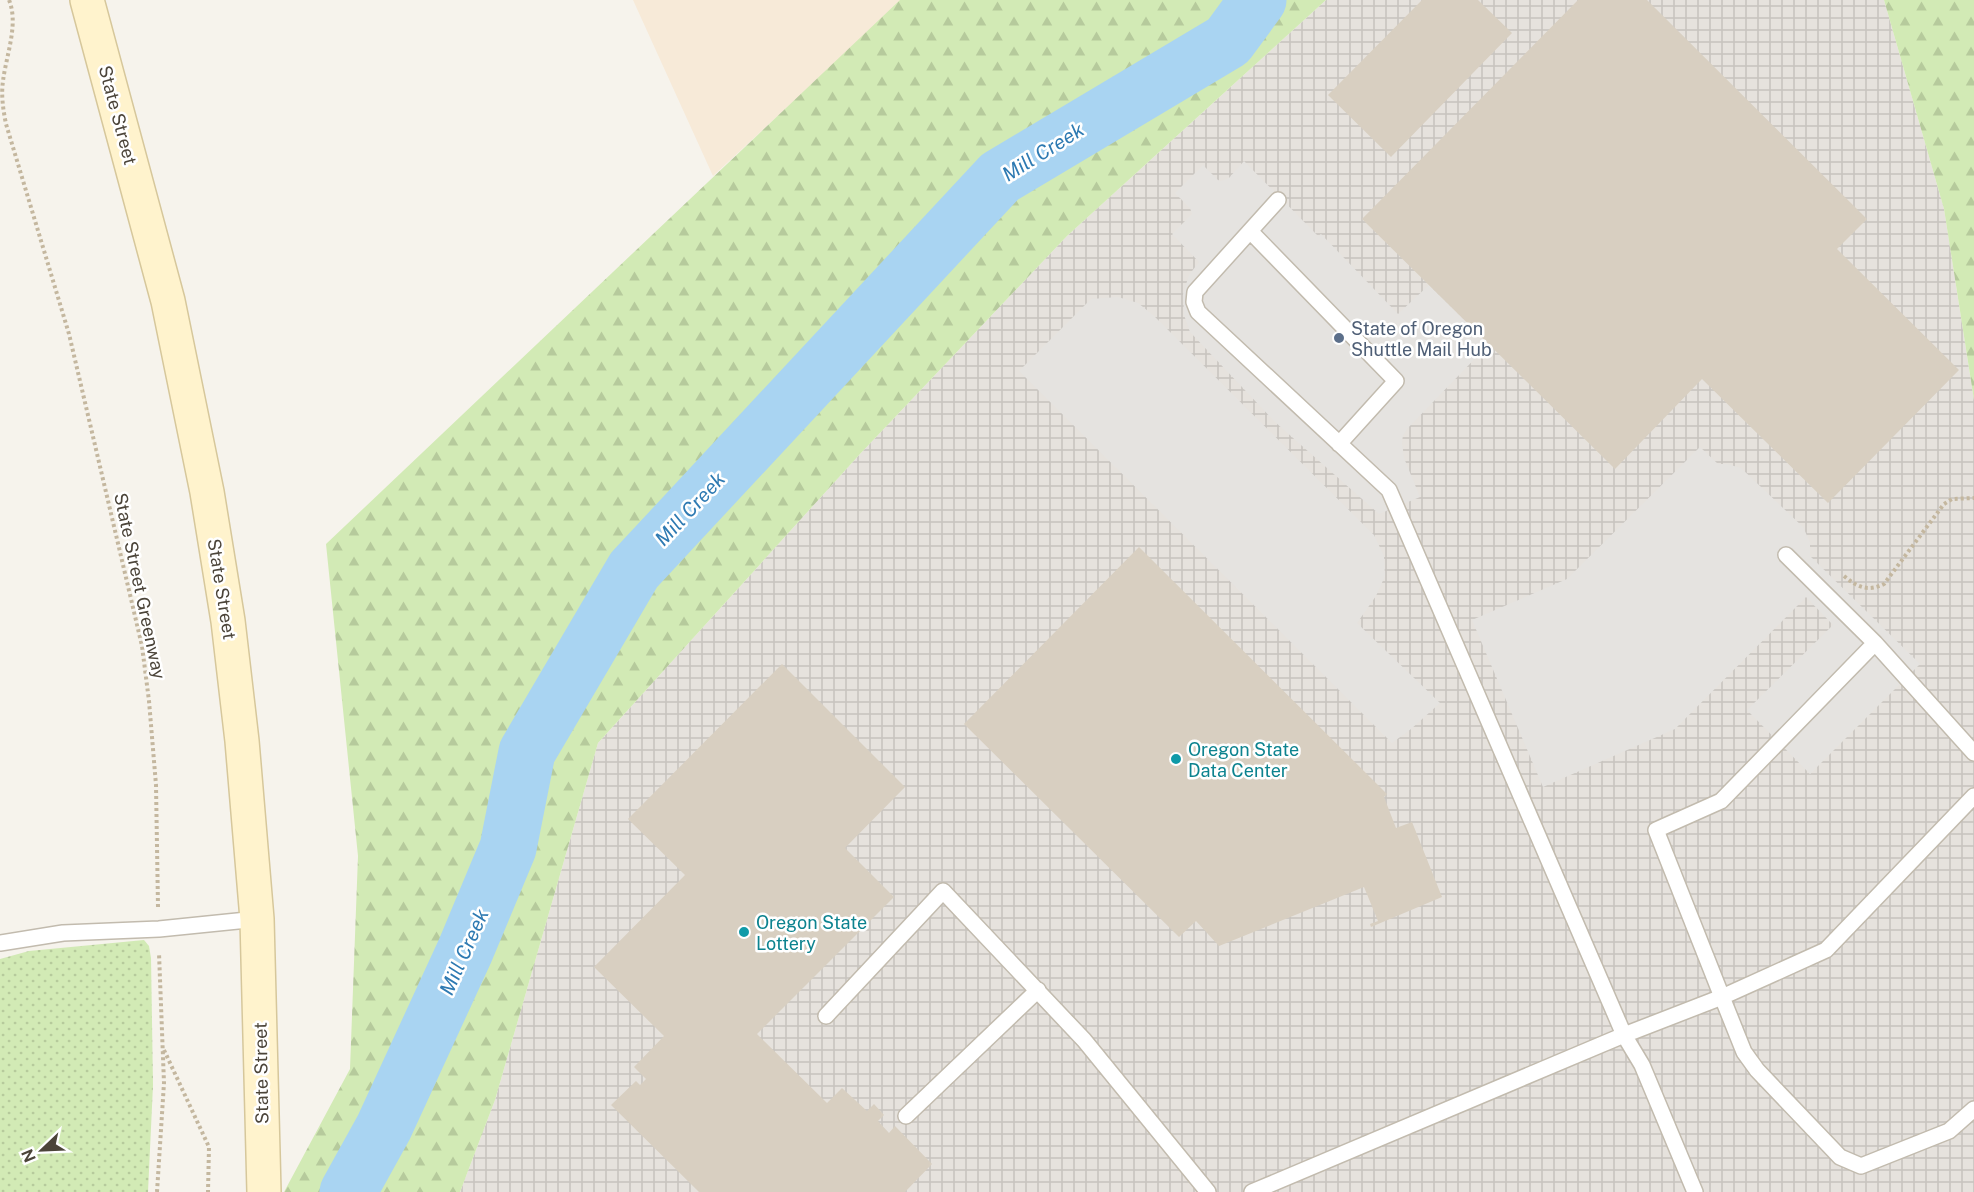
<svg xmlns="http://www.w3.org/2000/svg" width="1974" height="1192" font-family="'Public Sans',sans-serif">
  <defs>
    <pattern id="industrial-grid" width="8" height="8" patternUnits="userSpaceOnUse" patternTransform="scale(1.5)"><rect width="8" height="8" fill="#e6e2dd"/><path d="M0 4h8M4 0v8" fill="none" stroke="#c7c3be"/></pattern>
    <pattern id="grass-dots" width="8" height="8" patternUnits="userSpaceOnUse" patternTransform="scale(1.5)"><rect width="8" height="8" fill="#d2eab5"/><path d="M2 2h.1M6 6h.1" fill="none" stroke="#b6ca9c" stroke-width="1.8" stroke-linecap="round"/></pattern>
    <pattern id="forest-firs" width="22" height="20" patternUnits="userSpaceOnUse" patternTransform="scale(1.5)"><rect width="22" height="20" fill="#d2eab5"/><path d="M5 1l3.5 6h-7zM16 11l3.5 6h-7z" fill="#b6ca9c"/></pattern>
  </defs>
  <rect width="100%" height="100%" fill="#f6f3ec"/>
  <path fill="#f7ead8" d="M633 0H903L713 176Z"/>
  <path fill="url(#industrial-grid)" d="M1326 0H1884L1944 209 1974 400V1192H460L495 1100 598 743 860 454 1067 236Z"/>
  <path fill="url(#grass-dots)" d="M144 940 149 946 151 958 153 1085 148 1192H0V959L29 951Z"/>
  <path fill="url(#forest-firs)" d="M900 0H1326L1067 236 860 454 598 743 495 1100 460 1192H284L350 1069 358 856 326 544Z
    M1884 0H1974V400L1944 209Z"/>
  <path fill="#e5e3e0" d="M1244 161 1318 236 1321 234 1398 314 1429 285 1489 344 1407 429 1403 435 1402 442 1404 458 1420 497 1379 514 1275 422 1190 332 1184 315 1183 294 1189 275 1199 262 1172 234 1192 214 1190 208 1175 193 1203 165 1218 180 1221 181 1229 178Z
    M1118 297 1138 303 1153 315 1374 535 1384 556 1385 576 1376 596 1357 623 1440 703 1411 729 1392 743 1019 371 1091 299Z
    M1700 447 1718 464H1727L1741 468 1803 527 1810 542V556L1920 664 1810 774 1747 710 1833 625 1806 597 1675 729 1543 787 1472 620 1567 579Z"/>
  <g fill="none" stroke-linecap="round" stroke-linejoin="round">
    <path stroke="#a9d4f2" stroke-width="57" d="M348 1192 384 1127 465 951 508 848 527 752 634 570 1000 177 1228 41 1258 0"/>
  </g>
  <path fill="#d8cfc1" d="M1422 0H1478L1512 33 1391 157 1328 95Z
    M1578 0H1647L1867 219 1837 249 1959 370 1828 503 1702 379 1615 469 1362 219Z
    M1139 547 1387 794 1384 797 1396 828 1412 822 1442 897 1371 927 1370 924 1378 921 1364 887 1219 946 1196 921 1179 937 964 724Z
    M782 664 905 787 845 848 894 897 757 1034 827 1103 842 1088 867 1111 874 1104 884 1115 878 1121 889 1133 895 1126 932 1164 905 1192H699L611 1105 636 1081 640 1085 646 1079 634 1067 664 1036 594 967 685 875 628 819Z"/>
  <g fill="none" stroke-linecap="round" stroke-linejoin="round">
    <defs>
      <path id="service" d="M1278 200 1195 292 1194 302 1198 312 1389 490 1624 1035 1642 1065 1695 1192
        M1250 231 1396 381 1339 444
        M1875 643 1974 753
        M1974 796 1826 950 1722 997 1744 1052 1757 1070 1840 1157 1861 1166 1949 1131 1974 1109
        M0 943 63 933 159 929 257 919
        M826 1016 943 891 1084 1040 1208 1192
        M906 1116 1038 990
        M1252 1192 1624 1035 1722 997 1656 830 1721 801 1875 643 1786 555"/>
      <path id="secondary" d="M87 0 168 301 207 492 228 621 242 741 257 919 264 1192"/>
    </defs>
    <use href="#service" stroke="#c2bbae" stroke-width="18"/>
    <use href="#secondary" stroke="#d6c79b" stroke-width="36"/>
    <path stroke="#c4b79f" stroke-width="4" stroke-dasharray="3 3" stroke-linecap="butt" d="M9 0C19 24 6 56 3 81 1 95 3 109 6 124L69 334 142 646 149 701 156 785 158 907
      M1844 576C1857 587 1868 592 1884 584L1944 504 1952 499 1974 498
      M164 1050 209 1147 208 1192
      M157 1192 164 1083 159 953"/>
    <use href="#service" stroke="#fff" stroke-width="15"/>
    <use href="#secondary" stroke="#fff3cd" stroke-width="33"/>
  </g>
  <circle fill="#5c6f8a" stroke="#fff" stroke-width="2" cx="1339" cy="338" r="6"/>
  <g fill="#0f9aa8" stroke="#fff" stroke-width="2">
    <circle cx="1176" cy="759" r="6"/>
    <circle cx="744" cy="932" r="6"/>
  </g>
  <g text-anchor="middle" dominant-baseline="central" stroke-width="5" stroke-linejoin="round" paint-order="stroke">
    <g font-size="18" fill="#4b4439" stroke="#fff">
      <text transform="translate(118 115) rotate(75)">State Street</text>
      <text transform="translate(140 586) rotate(78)">State Street Greenway</text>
      <text transform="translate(222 589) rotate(81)">State Street</text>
      <text transform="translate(261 1073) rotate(-91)">State Street</text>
    </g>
    <g font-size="18" fill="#4e5e75" stroke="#fff" text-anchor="start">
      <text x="1351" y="328">State of Oregon<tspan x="1351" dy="21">Shuttle Mail Hub</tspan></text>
    </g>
    <g font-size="18" fill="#0d838f" stroke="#fff" text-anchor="start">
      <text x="1188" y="749">Oregon State<tspan x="1188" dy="21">Data Center</tspan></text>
      <text x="756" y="922">Oregon State<tspan x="756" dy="21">Lottery</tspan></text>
    </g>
    <g font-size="20" font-style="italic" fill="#2e7ab2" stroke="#fff">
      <text transform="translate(1043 152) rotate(-32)">Mill Creek</text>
      <text transform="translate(690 509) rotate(-47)">Mill Creek</text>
      <text transform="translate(464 952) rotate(-66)">Mill Creek</text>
    </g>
  </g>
  <g transform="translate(42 1150) rotate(247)" stroke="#ffffff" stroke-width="4.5" paint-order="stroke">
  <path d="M0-4.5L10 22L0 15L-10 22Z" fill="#4b4439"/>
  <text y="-9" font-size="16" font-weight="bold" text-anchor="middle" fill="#4b4439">N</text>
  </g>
</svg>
